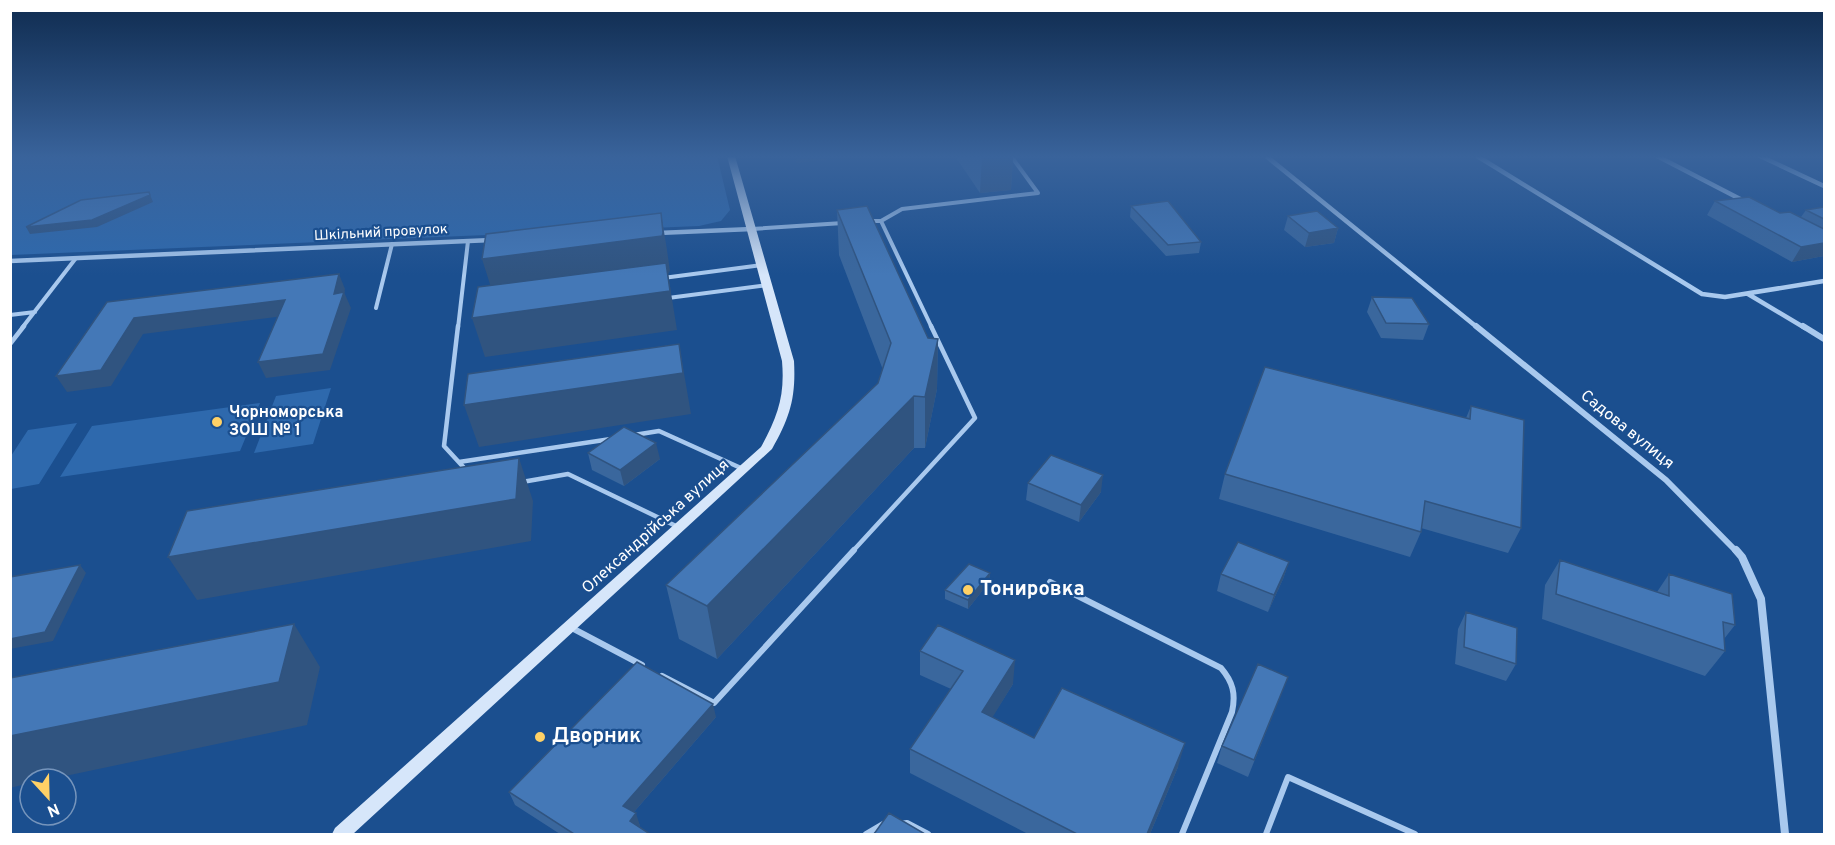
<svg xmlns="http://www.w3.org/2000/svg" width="1835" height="845" font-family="Overpass,sans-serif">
  <rect width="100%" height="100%" fill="#1b4f8f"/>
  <path fill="#2e69ad" d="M10 156H717L730 210 721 221 699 226 11 255Z
    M331 388 313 444 254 453 276 396Z
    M260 403 240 451 60 477 92 426Z
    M77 423 39 484 11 489V456L28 430Z"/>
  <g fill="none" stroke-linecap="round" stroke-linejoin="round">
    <path stroke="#a9c9ee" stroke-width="4" d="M869 221H881L902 209 1038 193 1011 156
      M881 221 932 328
      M752 229 843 223
      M663 278 762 265
      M668 298 767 285
      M376 308 392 244
      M10 315 35 312
      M22 328 76 258
      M458 328 468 241"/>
    <path stroke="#a9c9ee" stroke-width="4.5" d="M458 326 444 446 467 471
      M10 344 24 326
      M634 435 659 431 743 469
      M459 462 611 439
      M522 482 568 474 678 527
      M852 552 975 418 931 326"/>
    <path stroke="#a9c9ee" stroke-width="6" d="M1050 582 1221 668C1233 682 1236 694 1232 712L1182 834
      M570 627 642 665
      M662 676 714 703 854 550
      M900 824 907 823 928 834
      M866 834 883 824
      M1266 834 1288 777 1415 834"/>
    <path stroke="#a9c9ee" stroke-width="4.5" d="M1266 156 1478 328
      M1477 156 1702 294 1725 297 1824 281
      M1657 156 1744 201
      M1760 156 1824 186
      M658 233 752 229
      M10 261 492 240
      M1748 294 1805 328"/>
    <path stroke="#a9c9ee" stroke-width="6" d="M1476 326 1666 480 1737 552
      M1803 326 1824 339"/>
    <path stroke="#a9c9ee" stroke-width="8" d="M1736 550 1742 557 1761 599 1785 834"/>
    <path fill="#d6e6fa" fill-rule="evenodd" d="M727 156H735L794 361C796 398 790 417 772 449L353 834H332L335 828 761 447C778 416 785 396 782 361Z"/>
  </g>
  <path fill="#3a679d" d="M955 156H1013L1011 190 980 193Z
    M1715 201 1801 217 1806 210 1824 207V256L1792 262 1707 215Z
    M1131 206 1201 242 1199 253 1166 256 1130 217Z
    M837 210 928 338 938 339 937 389 925 448H914L717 659 679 639 666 585 878 383 883 370 839 255Z
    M1288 216 1338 228 1334 243 1305 247 1284 230Z
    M1372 297 1429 324 1423 340 1381 338 1367 312Z
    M1471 406 1521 528 1508 553 1421 528V532L1410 557 1219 499 1225 474 1466 418Z
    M588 453 660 459 624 486 592 470Z
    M1028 483 1101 492 1079 522 1026 500Z
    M1560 560 1657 592 1669 574 1735 625 1724 639 1725 651 1705 676 1542 619 1545 585Z
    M1289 562 1283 579 1268 612 1217 591 1221 574Z
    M990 573 989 582 968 609 945 599V590Z
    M1466 612 1516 664 1506 681 1455 664 1458 629Z
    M920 651 1013 684 992 717 1034 738 1178 767 1150 834H1028L910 773V749L951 689 920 675Z
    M1281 694 1248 777 1217 763 1222 746Z
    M716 717 634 812 640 826 639 828 650 834H560L515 805 509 792Z"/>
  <path fill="#305480" d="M795 156H826L827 160 796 163Z
    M982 156H1013L1011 190 980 193Z
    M149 192 153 202 97 227 30 234 26 227Z
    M661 213 667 250 670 271 668 274 677 330 485 357 472 318 494 297 482 259Z
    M1338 228 1334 243 1305 247 1309 233Z
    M1824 243V256L1792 262 1801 247Z
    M339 274 345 289 344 293V292L351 308 330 370 266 378 258 362 334 294Z
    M285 300 292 315 143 334 111 386 67 392 56 376 134 318Z
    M938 339 937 389 925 448V397Z
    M679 344 691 414 479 447 464 405Z
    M914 396V448L717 659 707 606Z
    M656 443 660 459 624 486 620 470Z
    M519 458 533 501 531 541 197 600 168 557Z
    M1103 475 1101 492 1079 522 1081 505Z
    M1289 562 1283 579 1268 612 1274 595Z
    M80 565 86 573 53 641 10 649V639Z
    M990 573 989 582 968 609V600Z
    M294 624 320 667 307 725 51 779H30V783L10 788V736Z
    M1015 660 1013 684 981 736 982 712Z
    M713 704 716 717 628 819 623 806Z
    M1185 743 1178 767 1150 834H1147Z
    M636 813 640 826 634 834 630 821Z"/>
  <path fill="#4478b7" stroke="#305480" stroke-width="1.5" d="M149 192 150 195 92 220 26 227 81 200Z
    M1749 197 1780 213 1790 212 1824 229V243L1801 247 1715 201Z
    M1168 201 1201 242 1168 245 1131 206Z
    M867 206 928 338 938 339 925 397 914 396 707 606 666 585 878 383 891 343 837 210Z
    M1824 207V219L1806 210Z
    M1317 211 1338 228 1309 233 1288 216Z
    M661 213 663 233 662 236 482 259 486 234Z
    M666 263 670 291 472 318 478 287Z
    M339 274 334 294 344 292 323 354 258 362 285 300 134 318 101 370 56 376 107 302Z
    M1372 297 1412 298 1429 324 1386 323Z
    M679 344 683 373 464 405 468 374Z
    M1265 367 1470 419 1471 406 1524 420 1521 528 1425 501 1421 532 1225 474Z
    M624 427 656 443 620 470 588 453Z
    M1051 455 1103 475 1081 505 1028 483Z
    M519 458 516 499 168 557 187 511Z
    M1238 542 1289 562 1274 595 1221 574Z
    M1560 560 1669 596V574L1732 594 1735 625 1723 622 1725 651 1556 594Z
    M969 564 990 573 968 600 945 590Z
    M80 565 45 632 10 639V577Z
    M1466 612 1517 628 1516 664 1464 647Z
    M294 624 279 682 10 736V678Z
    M938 625 1015 660 982 712 1034 738 1062 688 1185 743 1147 834H1077L910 749 963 671 920 651Z
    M637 662 713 704 623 806 636 813 630 821 650 834H574L509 792Z
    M1258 664 1288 677 1254 760 1222 746Z
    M889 813 925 834H874Z"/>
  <linearGradient id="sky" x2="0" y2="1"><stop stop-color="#0f2b4f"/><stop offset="0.57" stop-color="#39639b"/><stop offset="1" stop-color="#39639b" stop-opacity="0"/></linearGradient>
  <rect width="1835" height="275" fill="url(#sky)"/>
  <g fill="#ffd166" stroke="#1b4f8f" stroke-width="2">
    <circle cx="217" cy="422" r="6"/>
    <circle cx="968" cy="590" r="6"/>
    <circle cx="540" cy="737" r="6"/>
  </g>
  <g text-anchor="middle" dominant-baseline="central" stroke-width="4.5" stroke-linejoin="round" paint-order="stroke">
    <g font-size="14" fill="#fff" stroke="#1b4f8f">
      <text transform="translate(381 233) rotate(-3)">Шкільний провулок</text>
    </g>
    <g font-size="16" font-weight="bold" fill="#fff" stroke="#1b4f8f" text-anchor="start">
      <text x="229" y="413">Чорноморська<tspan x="229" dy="18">ЗОШ № 1</tspan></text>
    </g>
    <g font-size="16" fill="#fff" stroke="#1b4f8f">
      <text transform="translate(1627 430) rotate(39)">Садова вулиця</text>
      <text transform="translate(656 527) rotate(-42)">Олександрійська вулиця</text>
    </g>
    <g font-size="20" font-weight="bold" fill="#fff" stroke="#1b4f8f" text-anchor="start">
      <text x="980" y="590">Тонировка</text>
      <text x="552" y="737">Дворник</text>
    </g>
  </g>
  <rect width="1835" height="845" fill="none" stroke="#ffffff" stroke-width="24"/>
  <g transform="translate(48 797) rotate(158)"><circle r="28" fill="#1b4f8f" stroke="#7695bc" stroke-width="1.5"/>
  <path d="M0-4.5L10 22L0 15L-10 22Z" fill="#ffd166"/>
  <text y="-9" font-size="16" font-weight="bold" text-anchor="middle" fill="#ffffff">N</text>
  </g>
</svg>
